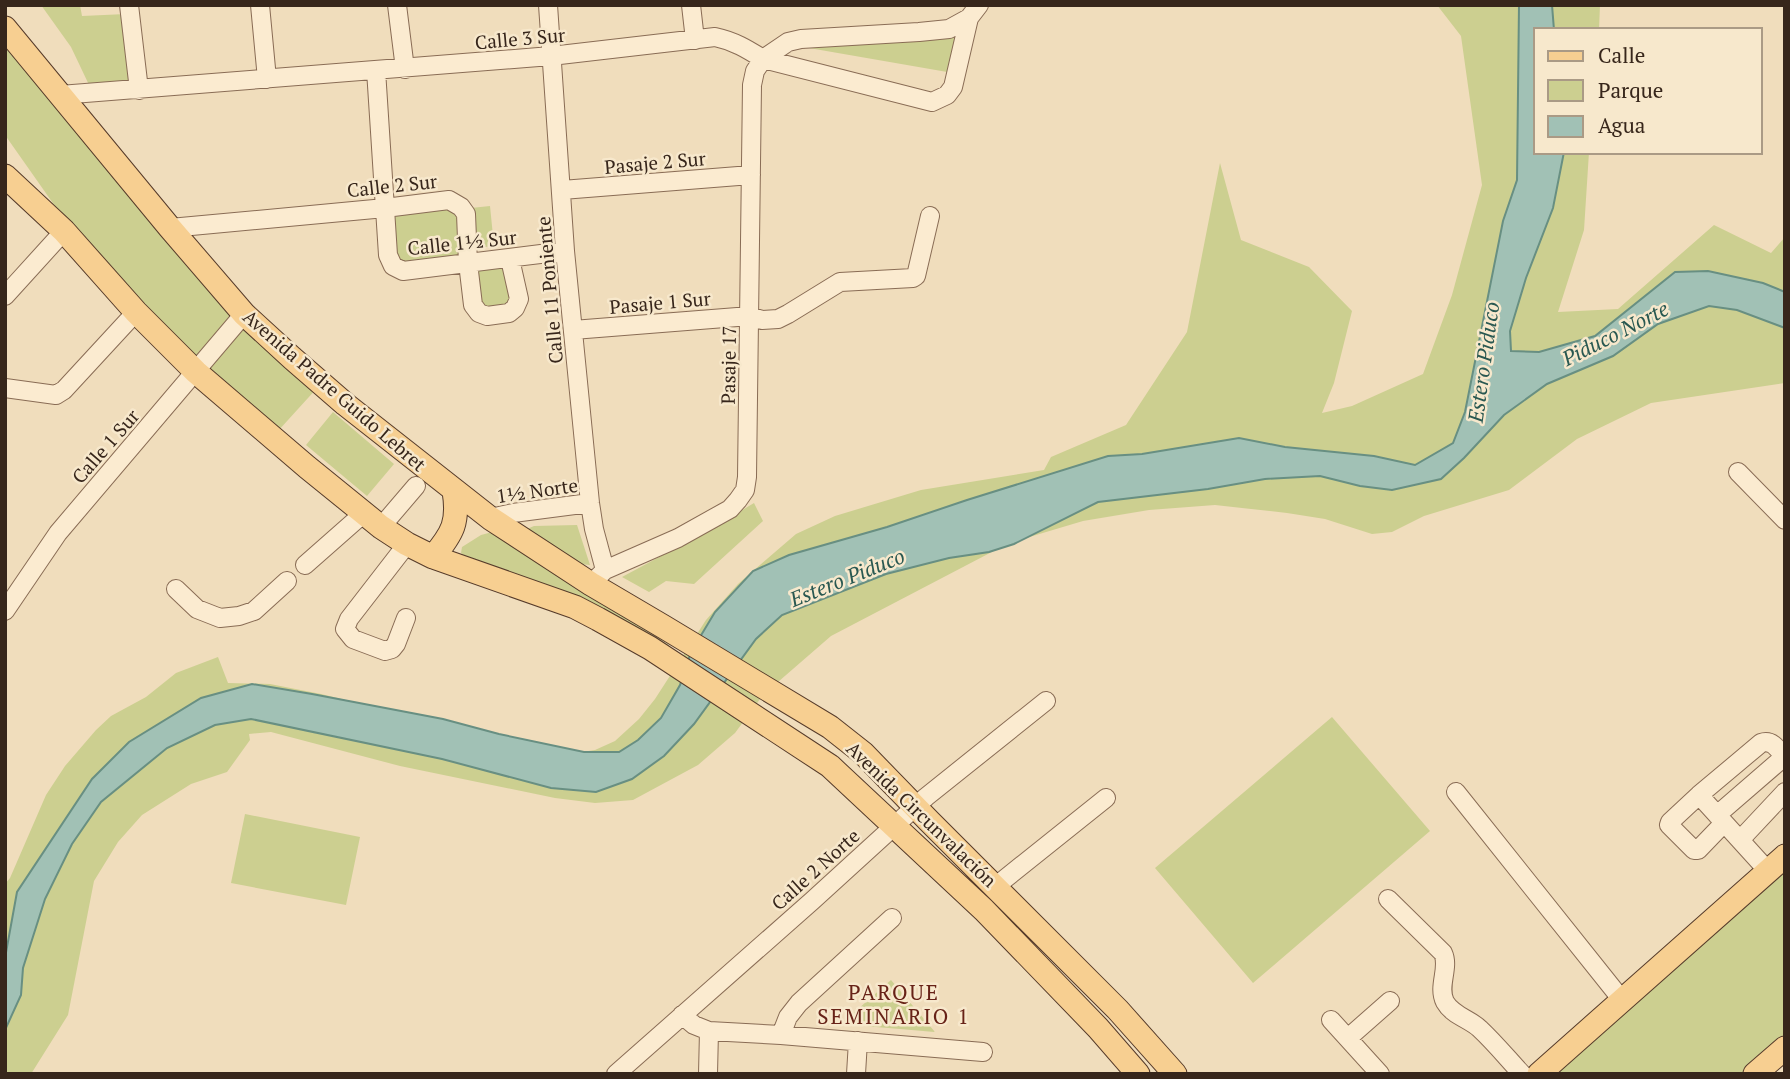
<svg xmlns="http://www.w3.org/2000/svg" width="1790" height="1079" font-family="'PT Serif',serif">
  <rect width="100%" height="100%" fill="#f0ddbc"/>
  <path fill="#cccf90" d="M41 5H80L82 16 126 14 135 84 90 87 71 47Z
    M1437 5H1600L1599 30H1536V152H1589L1584 230 1558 312 1618 309 1714 225 1771 253 1785 237V383L1651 403 1577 439 1509 490 1424 516 1392 532 1372 534 1325 519 1287 513 1215 505 1149 510 1083 521 1009 543 831 636 763 695 735 733 698 765 633 800 595 803 555 798 400 766 271 732 249 734 250 740 227 772 191 784 142 815 118 842 94 881 68 1015 31 1074H5V884L10 878 46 795 65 766 96 730 111 716 146 697 176 673 218 657 228 683 270 684 321 694 569 754 595 750 615 741 639 719 655 699 706 620 738 584 796 534 835 516 921 490 1044 470 1051 457 1126 425 1187 332 1220 163 1241 240 1309 267 1352 311 1334 383 1322 413 1352 406 1423 374 1452 295 1482 185 1461 36Z
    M955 33 953 73 809 48Z
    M5 40 318 387 278 431 197 360 69 226 5 135Z
    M455 203 468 263 510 259 515 308 479 313 468 263 393 266 385 208Z
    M490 206 494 246 475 248 471 208Z
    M333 412 394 464 367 496 306 445Z
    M754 503 763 521 694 584 666 581 649 592 622 577 704 533Z
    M577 525 590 565 580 564 527 529 534 526Z
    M496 531 669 645 667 649 470 560 461 553 462 547 481 535Z
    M1332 717 1430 831 1253 983 1155 868Z
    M245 814 360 837 346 905 231 883Z
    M1785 865V1038L1744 1074H1550Z
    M891 980 935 1032 841 1024Z"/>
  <path fill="#a1c1b5" stroke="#688f82" stroke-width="2" d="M1519 5H1552L1554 30H1536V152H1564L1553 208 1526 278 1510 331 1511 351 1539 352 1595 336 1675 272 1708 271 1763 283 1785 292V328L1737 310 1709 306 1658 324 1613 356 1547 384 1504 415 1464 458 1441 479 1392 490 1360 486 1320 476 1265 479 1208 489 1098 502 1014 544 989 552 949 558 886 574 782 615 756 639 694 724 664 756 632 779 596 792 551 788 442 759 251 719 215 725 167 748 101 802 72 844 45 899 23 968 21 995 5 1030V958L17 892 92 779 129 742 201 698 252 684 312 694 443 719 499 734 584 752H619L638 740 661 718 680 685 691 652 715 612 753 571 789 555 887 527 967 500 1108 456 1142 454 1239 438 1285 447 1374 456 1415 465 1453 443 1465 412 1503 221 1517 180Z"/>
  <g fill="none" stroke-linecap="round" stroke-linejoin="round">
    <defs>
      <path id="minor" d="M129 5 139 90
        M260 5 267 79
        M397 5 405 69
        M548 5 565 251 590 503 594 529 605 570
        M691 5 695 40
        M376 70 388 255 393 266 403 271 565 251
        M60 95 551 56 715 37C734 41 747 49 763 59L788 42 801 39 919 32 949 29 969 18 979 5
        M562 190 751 175
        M170 228 385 208 449 200 461 207 466 214 468 263 473 305 479 313 487 316 509 313 515 308 519 299 510 259
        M5 296 64 231
        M573 330 750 316 762 320 778 319 788 314 840 282 913 278 916 276 930 216
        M5 388 56 395 64 390 136 312
        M1738 472 1785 520
        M490 518 513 513 590 503
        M381 527 416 486
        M305 565 364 513
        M591 584 605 570 678 538 730 509 738 500 745 490 747 477 752 85 755 71 763 59 932 102 947 95 953 87 969 18
        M176 589 197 609 220 618 239 616 254 611 287 581
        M5 611 58 533 244 314
        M406 618 396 644 392 649 385 651 353 639 345 629 349 619 407 544
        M1456 792 1622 1000
        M1699 795 1670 822 1669 825 1694 850H1698L1724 823
        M1717 815 1784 757C1778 749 1772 739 1761 743L1699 795 1768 871
        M1740 840 1785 792
        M996 886 1106 798
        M1388 899 1443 953C1450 968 1437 986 1445 1002 1453 1016 1470 1019 1480 1029 1495 1043 1508 1059 1522 1074
        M682 1015 694 1025 709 1031 781 1035 983 1052
        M1331 1020 1380 1074
        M781 1035 788 1017 799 1003 892 918
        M1348 1038 1390 1001
        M616 1074 812 901 926 797 1046 701
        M708 1074 709 1031
        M856 1074 858 1041"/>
      <path id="major" d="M5 28 170 228 244 314 292 358 345 404 490 518 591 584 664 627 830 727 863 753 929 821 1118 1010 1175 1074
        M5 176 64 231 136 312 196 372 307 467 381 527 407 544 433 557 575 607 598 619 650 648 830 766 984 910 1098 1028 1138 1074
        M433 557C453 533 459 522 454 491
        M1539 1074 1785 856
        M1755 1074 1785 1048"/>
    </defs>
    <use href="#minor" stroke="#896c55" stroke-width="20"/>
    <use href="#major" stroke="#563b2a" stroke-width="25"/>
    <use href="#minor" stroke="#fbebd0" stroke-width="18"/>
    <use href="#major" stroke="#f7cf91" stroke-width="23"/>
  </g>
  <g text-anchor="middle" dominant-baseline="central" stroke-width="5" stroke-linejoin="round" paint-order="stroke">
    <g font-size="19" fill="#37261b" stroke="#f7e8cc">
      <text transform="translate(520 38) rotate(-5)">Calle 3 Sur</text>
      <text transform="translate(655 162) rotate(-5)">Pasaje 2 Sur</text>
      <text transform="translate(392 185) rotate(-6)">Calle 2 Sur</text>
      <text transform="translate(462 242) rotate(-6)">Calle 1½ Sur</text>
      <text transform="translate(549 290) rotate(-95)">Calle 11 Poniente</text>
      <text transform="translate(660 302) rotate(-5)">Pasaje 1 Sur</text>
      <text transform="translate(728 365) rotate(-89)">Pasaje 17</text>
      <text transform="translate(335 390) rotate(41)">Avenida Padre Guido Lebret</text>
      <text transform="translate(105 446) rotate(-49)">Calle 1 Sur</text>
      <text transform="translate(537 490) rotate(-8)">1½ Norte</text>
      <text transform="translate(922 814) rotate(44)">Avenida Circunvalación</text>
      <text transform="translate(815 869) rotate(-42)">Calle 2 Norte</text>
    </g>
    <g font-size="21" font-style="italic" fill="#295851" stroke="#f7e8cc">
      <text transform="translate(1615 333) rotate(-27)">Piduco Norte</text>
      <text transform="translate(1483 362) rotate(-82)">Estero Piduco</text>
      <text transform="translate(847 577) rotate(-22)">Estero Piduco</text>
    </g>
    <g font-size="21" letter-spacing="2" fill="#672217" stroke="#f7e8cc">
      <text x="894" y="992">PARQUE<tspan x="894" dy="24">SEMINARIO 1</tspan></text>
    </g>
  </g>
  <rect width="1790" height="1079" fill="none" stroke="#37261b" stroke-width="14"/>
  <rect x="1534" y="28" width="228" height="126" fill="#f7e8cc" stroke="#aa9a85" stroke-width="2"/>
  <rect x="1548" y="51" width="35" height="10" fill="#f7cf91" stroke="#aa9a85" stroke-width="2"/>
  <text x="1598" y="63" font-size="21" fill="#37261b">Calle</text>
  <rect x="1548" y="80" width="35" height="21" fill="#cccf90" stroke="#aa9a85" stroke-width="2"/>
  <text x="1598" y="98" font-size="21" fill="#37261b">Parque</text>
  <rect x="1548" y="116" width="35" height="21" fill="#a1c1b5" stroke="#aa9a85" stroke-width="2"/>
  <text x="1598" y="133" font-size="21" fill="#37261b">Agua</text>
</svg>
